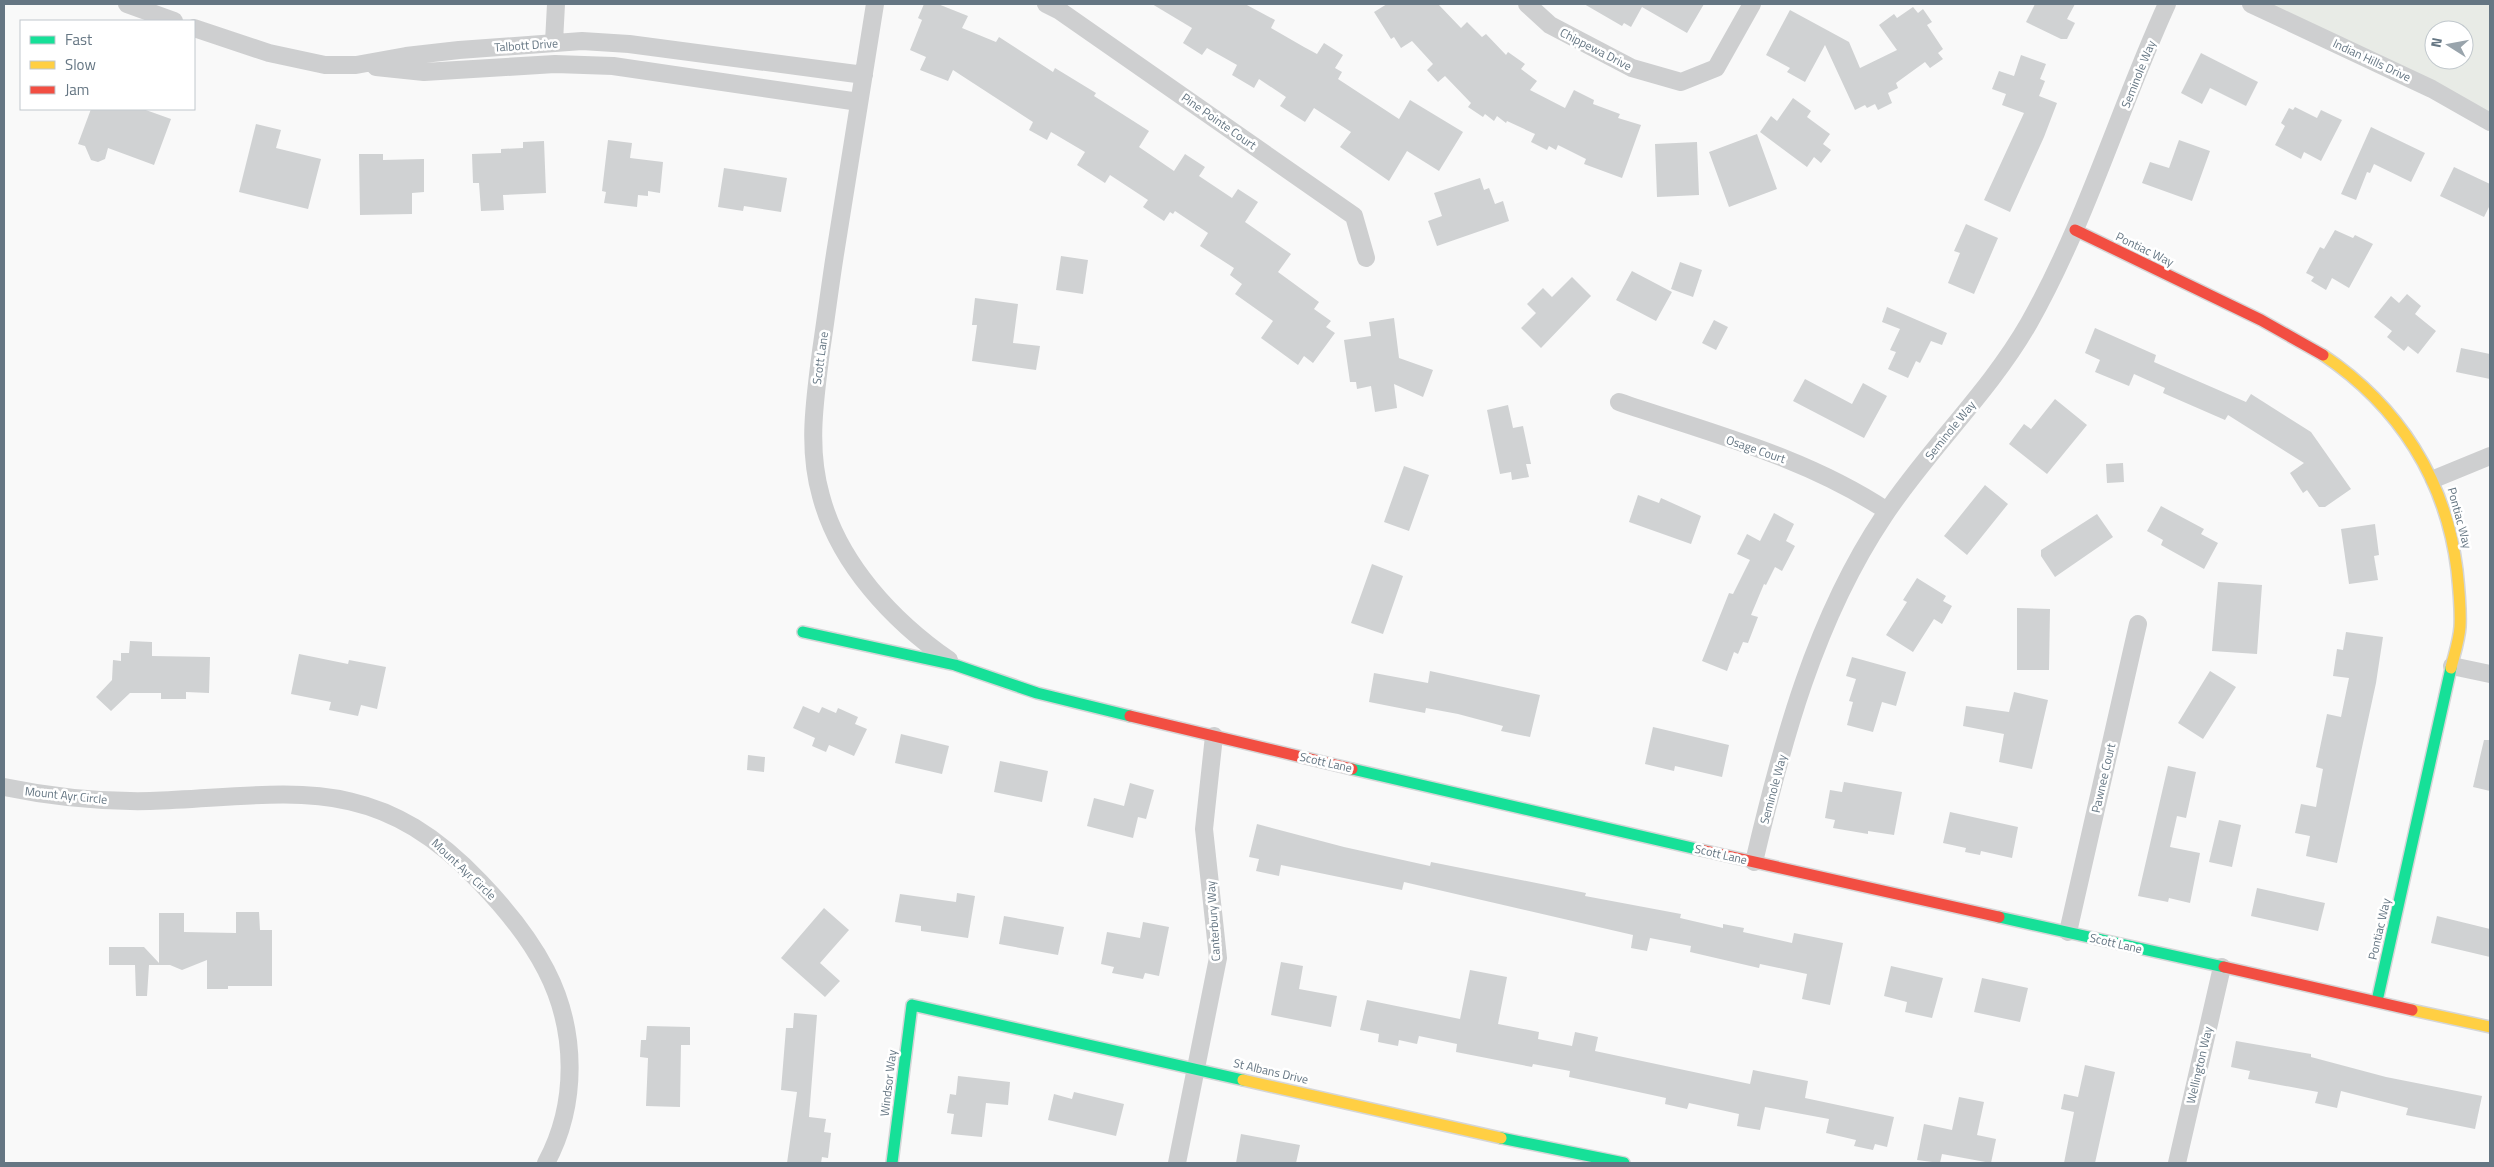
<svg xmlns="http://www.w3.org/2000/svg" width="2494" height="1167" font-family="'Titillium Web',sans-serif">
  <rect width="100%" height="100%" fill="#f9f9f9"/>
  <path fill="#e8ebe6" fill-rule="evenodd" d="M2265 4H2490V125ZM2434 30H2464V60H2434Z"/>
  <path fill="#d0d2d3" d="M924 4H938L968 16 962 28 996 42 999 37 1053 72 1055 68 1096 93 1094 96 1149 131 1139 147 1174 171 1185 154 1205 167 1199 176 1232 198 1238 189 1258 202 1245 222 1291 254 1278 272 1319 302 1314 309 1331 321 1326 327 1335 333 1313 363 1304 356 1298 365 1261 338 1273 321 1235 294 1242 284 1230 275 1234 268 1200 246 1208 233 1175 211 1173 214 1170 212 1164 221 1143 207 1148 200 1110 175 1105 183 1077 165 1085 152 1051 132 1047 140 1029 130 1033 122 953 70 948 81 920 70 926 57 910 50 922 20 918 18Z
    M1152 4H1245L1275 20 1271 28 1304 47 1317 54 1324 43 1343 55 1335 68 1342 72 1338 79 1399 119 1410 100 1463 132 1439 171 1407 151 1389 181 1340 147 1351 132 1314 108 1305 122 1280 106 1286 97 1259 79 1254 88 1232 75 1237 65 1207 48 1202 55 1183 43 1192 28Z
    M1387 4H1438L1461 28 1467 22 1482 37 1486 34 1506 55 1508 52 1525 64 1521 69 1537 81 1530 90 1565 108 1574 90 1594 100 1593 104 1620 114 1618 118 1641 125 1622 178 1584 164 1586 159 1558 145 1556 150 1549 146 1547 150 1531 142 1535 134 1507 121 1506 123 1497 116 1494 121 1485 114 1483 117 1468 107 1471 103 1445 76 1438 82 1427 70 1433 64 1412 41 1401 48 1394 37 1391 39 1374 12Z
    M1584 4H1704L1687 33 1642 7 1631 27 1624 23 1622 26Z
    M2035 4H2075L2067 19 2075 23 2067 39H2061L2026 22Z
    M1913 7 1918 13 1923 9 1932 22 1927 25 1943 49 1938 53 1943 59 1930 68 1925 62 1896 83 1898 88 1888 93 1892 103 1878 110 1875 104 1867 108 1865 105 1855 110 1825 45 1805 82 1787 72 1790 68 1766 55 1790 10 1849 42 1860 68 1897 50 1879 25 1894 14 1897 18Z
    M2201 53 2258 82 2246 106 2210 88 2202 104 2181 93Z
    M2021 55 2046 64 2040 79 2045 81 2039 96 2057 103 2044 137 2010 212 1984 200 2024 113 2002 105 2006 94 1992 89 1999 71 2014 76Z
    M1793 98 1811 111 1807 117 1830 134 1823 144 1831 150 1821 163 1814 157 1807 167 1760 132 1771 116 1777 121Z
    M2295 107 2317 118 2321 110 2342 120 2321 161 2304 152 2301 159 2275 145 2285 126 2281 123 2289 108 2293 110Z
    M91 109H143L171 119 154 165 108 148 105 159 98 162 91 160 85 146 78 144Z
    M256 124 281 130 276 148 321 159 308 209 239 192Z
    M2371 127 2425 153 2411 182 2374 164 2370 173 2367 172 2356 200 2341 194Z
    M1757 134 1777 189 1729 207 1709 152Z
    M608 140 632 143 630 158 663 162 660 193 648 191V196L638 195 637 207 604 203 606 192 602 191Z
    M2179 140 2210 151 2192 201 2142 183 2150 162 2169 168Z
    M544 141 546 193 503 195 504 210 481 211 479 183H473L472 154 501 153V149L523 148V142Z
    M1697 142 1699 195 1657 197 1655 144Z
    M359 154H383V160L424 159V192L412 193V214L360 215Z
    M2454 167 2490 184V205L2484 217 2440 196Z
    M724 168 787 178 781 212 744 206 743 211 718 207Z
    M1480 178 1484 190 1489 188 1495 204 1503 201 1509 221 1437 246 1428 221 1442 216 1434 193Z
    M1966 224 1998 238 1974 294 1948 283 1960 253 1954 251Z
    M2335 230 2353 238 2355 235 2373 244 2349 288 2332 278 2326 290 2311 281 2314 277 2306 273 2320 247 2324 249Z
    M1061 256 1088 260 1083 294 1056 290Z
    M1680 262 1702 270 1693 297 1671 289Z
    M1632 271 1672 292 1656 321 1616 300Z
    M1572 277 1591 296 1541 348 1521 328 1536 313 1527 304 1543 288 1552 297Z
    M2407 294 2421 306 2415 314 2436 331 2418 354 2408 346 2404 351 2387 337 2392 331 2374 317 2391 296 2399 303Z
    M975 298 1018 304 1013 343 1040 346 1036 370 972 361 977 325H972Z
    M1887 307 1947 333 1942 345 1931 341 1920 363 1916 361 1908 378 1888 369 1896 352 1890 350 1900 329 1882 322Z
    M1394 318 1399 358 1433 370 1423 397 1394 384 1397 408 1375 412 1371 386 1357 389 1356 382H1350L1344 340 1371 336 1369 322Z
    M1714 320 1728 327 1716 350 1702 343Z
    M2095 328 2156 355 2154 362 2246 402 2251 394 2311 432 2351 489 2325 507H2319L2307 490 2303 493 2290 473 2304 463 2228 415 2225 420 2163 393 2165 388 2134 374 2129 386 2095 372 2100 360 2085 353Z
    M2461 348 2490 354V379L2456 372Z
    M1805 379 1852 404 1863 383 1887 396 1864 438 1793 401Z
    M2055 399 2087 425 2047 474 2009 444 2024 424 2031 429Z
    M1508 405 1513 428 1523 426 1531 464H1526L1529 477 1512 480 1511 472 1500 474 1487 410Z
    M2123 463 2124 482 2107 483 2106 464Z
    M1404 466 1429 475 1409 531 1384 522Z
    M1985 485 2008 504 1967 555 1944 536Z
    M1638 495 1659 503 1661 498 1701 516 1691 544 1629 522Z
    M2161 506 2204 529 2201 534 2218 543 2204 569 2161 545 2163 540 2147 531Z
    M1774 513 1794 524 1786 541 1795 546 1782 571 1775 567 1766 585 1764 584 1751 615 1758 617 1748 643 1743 642 1738 654 1734 652 1727 671 1702 661 1729 593 1733 594 1750 560 1737 554 1747 534 1760 541Z
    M2097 514 2113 537 2055 577 2041 556V550Z
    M2375 524 2379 555 2374 556 2378 580 2349 584 2341 529Z
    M1372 564 1403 576 1383 634 1351 623Z
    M1917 578 1946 596 1943 601 1952 606 1942 624 1934 619 1913 652 1886 635 1907 602 1903 600Z
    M2218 582 2262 585 2257 654 2212 651Z
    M2017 608 2050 609 2049 670H2017Z
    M2346 632 2383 637 2376 683 2337 863 2306 856 2310 836 2295 833 2301 804 2316 807 2323 769 2316 767 2327 714 2341 717 2349 678 2333 676 2337 649 2343 650Z
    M130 641 152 642V656L210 657 209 693 186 692V699H161V693H130L111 711 96 697 112 680 113 660 121 661V653H129Z
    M299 654 348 664 349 660 386 667 377 709 361 705 358 716 329 710 331 702 291 694Z
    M1852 657 1906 672 1896 706 1882 702 1873 732 1847 725 1853 702 1849 701 1856 679 1846 676Z
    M1430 671 1540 695 1530 737 1501 731 1503 726 1458 714 1426 708 1425 713 1369 702 1374 673 1428 683Z
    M2210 671 2236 687 2203 739 2178 723Z
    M2014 692 2048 700 2032 769 1999 762 2004 734 1963 726 1966 706 2009 712Z
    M803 706 819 713 822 707 836 713 838 708 858 717 855 724 867 729 854 756 829 745 826 752 812 746 815 738 793 728Z
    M1653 727 1729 745 1722 777 1675 766 1674 771 1645 764Z
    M901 734 949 746 942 774 895 763Z
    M2484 740H2490V791L2473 787Z
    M748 755 765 757 764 772 747 770Z
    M1000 761 1048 771 1042 802 994 792Z
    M2168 766 2196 772 2186 818 2177 816 2170 847 2200 853 2190 903 2169 898 2168 902 2138 896Z
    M1844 782 1902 792 1894 835 1868 831V834L1833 828 1835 820 1825 818 1830 790 1842 792Z
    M1130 783 1154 790 1146 819 1138 817 1133 838 1087 826 1094 798 1124 806Z
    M1950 812 2018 827 2012 858 1981 851 1980 855 1965 852 1966 848 1943 843Z
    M2219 820 2241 825 2232 867 2209 862Z
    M1257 824 1344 847 1430 866 1431 862 1586 893 1585 896 1681 914 1680 918 1723 928V924L1744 928 1743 932 1792 943 1794 933 1843 943 1830 1005 1802 999 1807 974 1760 964 1759 968 1690 952 1691 946 1650 938 1647 951 1631 948 1633 935 1404 882 1402 890 1281 865 1279 876 1256 871 1259 859 1249 857Z
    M2257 888 2325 903 2318 931 2251 916Z
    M957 893 975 896 968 938 921 931V926L895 922 900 894 956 902Z
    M824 908 849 930 820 963 840 981 825 997 781 958Z
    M236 912H259L260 930H272V986H228V989H207V960L182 970 170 965H149L147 996H136L135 965H109V947H144L159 963V913H184V932L236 933Z
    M1004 916 1064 927 1058 955 999 944Z
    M2437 916 2490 929V957L2431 943Z
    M1143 922 1169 927 1159 976 1145 973 1143 979 1112 973 1114 967 1101 964 1107 932 1140 938Z
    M1281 962 1303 966 1299 989 1337 996 1331 1027 1271 1015Z
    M1891 966 1943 978 1932 1018 1905 1012 1907 1002 1884 996Z
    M1470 970 1507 977 1498 1024 1539 1032 1538 1039 1572 1046 1575 1032 1598 1037 1595 1051 1750 1084 1753 1070 1808 1081 1805 1098 1894 1117 1887 1147 1875 1144 1873 1150 1854 1146 1856 1140 1826 1133 1829 1119 1765 1107 1760 1130 1737 1126 1739 1114 1689 1103 1687 1109 1665 1104 1666 1098 1569 1077 1570 1071 1533 1064 1532 1067 1456 1052 1457 1044 1419 1036 1417 1044 1399 1040 1398 1046 1378 1042 1379 1034 1360 1030 1367 1000 1460 1019Z
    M1982 978 2028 988 2020 1022 1974 1012Z
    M794 1013 817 1015 809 1117 826 1119 824 1132 831 1133 828 1158 822 1157 821 1163H787L797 1092 781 1090 786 1028H793Z
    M647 1026 690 1027V1045H681L680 1107 646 1106 648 1058 640 1057 641 1040H646Z
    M2236 1041 2311 1054V1057L2386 1077 2482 1096 2475 1129 2406 1115 2408 1108 2341 1091 2337 1108 2315 1103 2318 1092 2248 1079 2250 1071 2231 1067Z
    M2085 1065 2115 1072 2095 1163H2064L2074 1112 2061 1109 2064 1094 2078 1097Z
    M958 1076 1010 1082 1008 1105 986 1103 982 1137 951 1134 954 1114 947 1113 950 1094 956 1095Z
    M1074 1092 1124 1104 1116 1136 1048 1120 1054 1094 1072 1099Z
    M1959 1097 1984 1102 1977 1135 1996 1139 1991 1163 1942 1154 1940 1163 1917 1160 1924 1124 1952 1130Z
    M1241 1134 1300 1145 1296 1163H1236Z"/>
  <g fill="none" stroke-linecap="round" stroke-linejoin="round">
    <defs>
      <path id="fast" d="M803 632 955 665 1037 693 1130 716
        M1352 769 1701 850
        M1999 917 2224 967
        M2377 1001 2451 668
        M1501 1138 1624 1163
        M892 1163 912 1005 1243 1080"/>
      <path id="slow" d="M2323 355C2399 406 2446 480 2457 570 2459 589 2461 609 2460 627 2459 641 2454 655 2451 668
        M2412 1010 2490 1027
        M1243 1080 1501 1138"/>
      <path id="jam" d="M2075 230 2261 320 2323 355
        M1130 716 1352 769
        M1701 850 1999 917
        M2224 967 2412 1010"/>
    </defs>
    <use href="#fast" stroke="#d5d6d7" stroke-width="14"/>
    <use href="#slow" stroke="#d5d6d7" stroke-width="14"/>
    <use href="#jam" stroke="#d5d6d7" stroke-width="14"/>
    <path stroke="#cecfd0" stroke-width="18" d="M127 4 174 21
      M875 4C862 87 849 170 835 254 830 286 826 318 821 351 815 400 807 447 821 496 839 564 893 621 949 660
      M1046 4 1060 11 1354 216 1366 258
      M1527 4 1550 25 1632 68 1681 82 1716 68 1752 4
      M2251 4 2432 89 2490 122
      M194 28 269 53 325 65H356L406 56 459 50 582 41 629 44 864 75
      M554 42 556 4
      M376 67 424 72 555 64 613 66 859 102
      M1619 402C1710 433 1806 457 1887 511
      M2434 479 2490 456
      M2452 666 2490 674
      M4 787C52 797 101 802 150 801 289 796 373 769 480 882 506 909 529 937 546 970 577 1030 578 1104 546 1163
      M1754 862C1782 742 1815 619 1884 516 1928 449 1989 393 2029 323 2086 222 2119 109 2167 4
      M2068 932 2138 624
      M1177 1163 1218 958 1204 829 1214 736
      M2177 1163 2222 967"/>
    <use href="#fast" stroke="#16e098" stroke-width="11"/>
    <use href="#slow" stroke="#ffcf43" stroke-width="11"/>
    <use href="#jam" stroke="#f24e42" stroke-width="11"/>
  </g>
  <g text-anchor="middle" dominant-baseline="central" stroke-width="5" stroke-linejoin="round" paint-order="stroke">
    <g font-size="12" fill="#657683" stroke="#fff">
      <text transform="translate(526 45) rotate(-4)">Talbott Drive</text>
      <text transform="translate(1596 49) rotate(27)">Chippewa Drive</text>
      <text transform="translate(2372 60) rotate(25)">Indian Hills Drive</text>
      <text transform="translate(2138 74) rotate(-68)">Seminole Way</text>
      <text transform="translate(1219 121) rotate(35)">Pine Pointe Court</text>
      <text transform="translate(2145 249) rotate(26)">Pontiac Way</text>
      <text transform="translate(820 358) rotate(-82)">Scott Lane</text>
      <text transform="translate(1950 430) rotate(-51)">Seminole Way</text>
      <text transform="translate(1756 449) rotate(19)">Osage Court</text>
      <text transform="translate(2460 518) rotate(75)">Pontiac Way</text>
      <text transform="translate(1326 762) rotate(13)">Scott Lane</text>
      <text transform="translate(2103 778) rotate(-77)">Pawnee Court</text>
      <text transform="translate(1773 789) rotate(-75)">Seminole Way</text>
      <text transform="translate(66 795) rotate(6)">Mount Ayr Circle</text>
      <text transform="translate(1721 854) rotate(13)">Scott Lane</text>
      <text transform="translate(464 869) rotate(43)">Mount Ayr Circle</text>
      <text transform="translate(1213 921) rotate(-94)">Canterbury Way</text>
      <text transform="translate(2379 929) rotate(-77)">Pontiac Way</text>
      <text transform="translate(2116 943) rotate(13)">Scott Lane</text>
      <text transform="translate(2199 1065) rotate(-77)">Wellington Way</text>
      <text transform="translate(1271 1071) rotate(13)">St Albans Drive</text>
      <text transform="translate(888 1083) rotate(-83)">Windsor Way</text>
    </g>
  </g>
  <rect width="2494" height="1167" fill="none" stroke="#657683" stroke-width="10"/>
  <rect x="20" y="20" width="175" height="90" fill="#ffffff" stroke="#c1c8cd"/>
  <rect x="30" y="36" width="25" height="8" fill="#16e098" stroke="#c1c8cd"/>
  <text x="65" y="45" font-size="15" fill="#657683">Fast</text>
  <rect x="30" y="61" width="25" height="8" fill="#ffcf43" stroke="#c1c8cd"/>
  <text x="65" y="70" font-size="15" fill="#657683">Slow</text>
  <rect x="30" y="86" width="25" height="8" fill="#f24e42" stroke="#c1c8cd"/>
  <text x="65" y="95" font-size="15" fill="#657683">Jam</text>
  <g transform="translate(2449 45) rotate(281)"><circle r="24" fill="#ffffff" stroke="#c1c8cd"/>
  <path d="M0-4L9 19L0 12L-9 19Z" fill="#99a4ac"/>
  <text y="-8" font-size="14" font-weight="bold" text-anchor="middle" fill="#657683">N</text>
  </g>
</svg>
